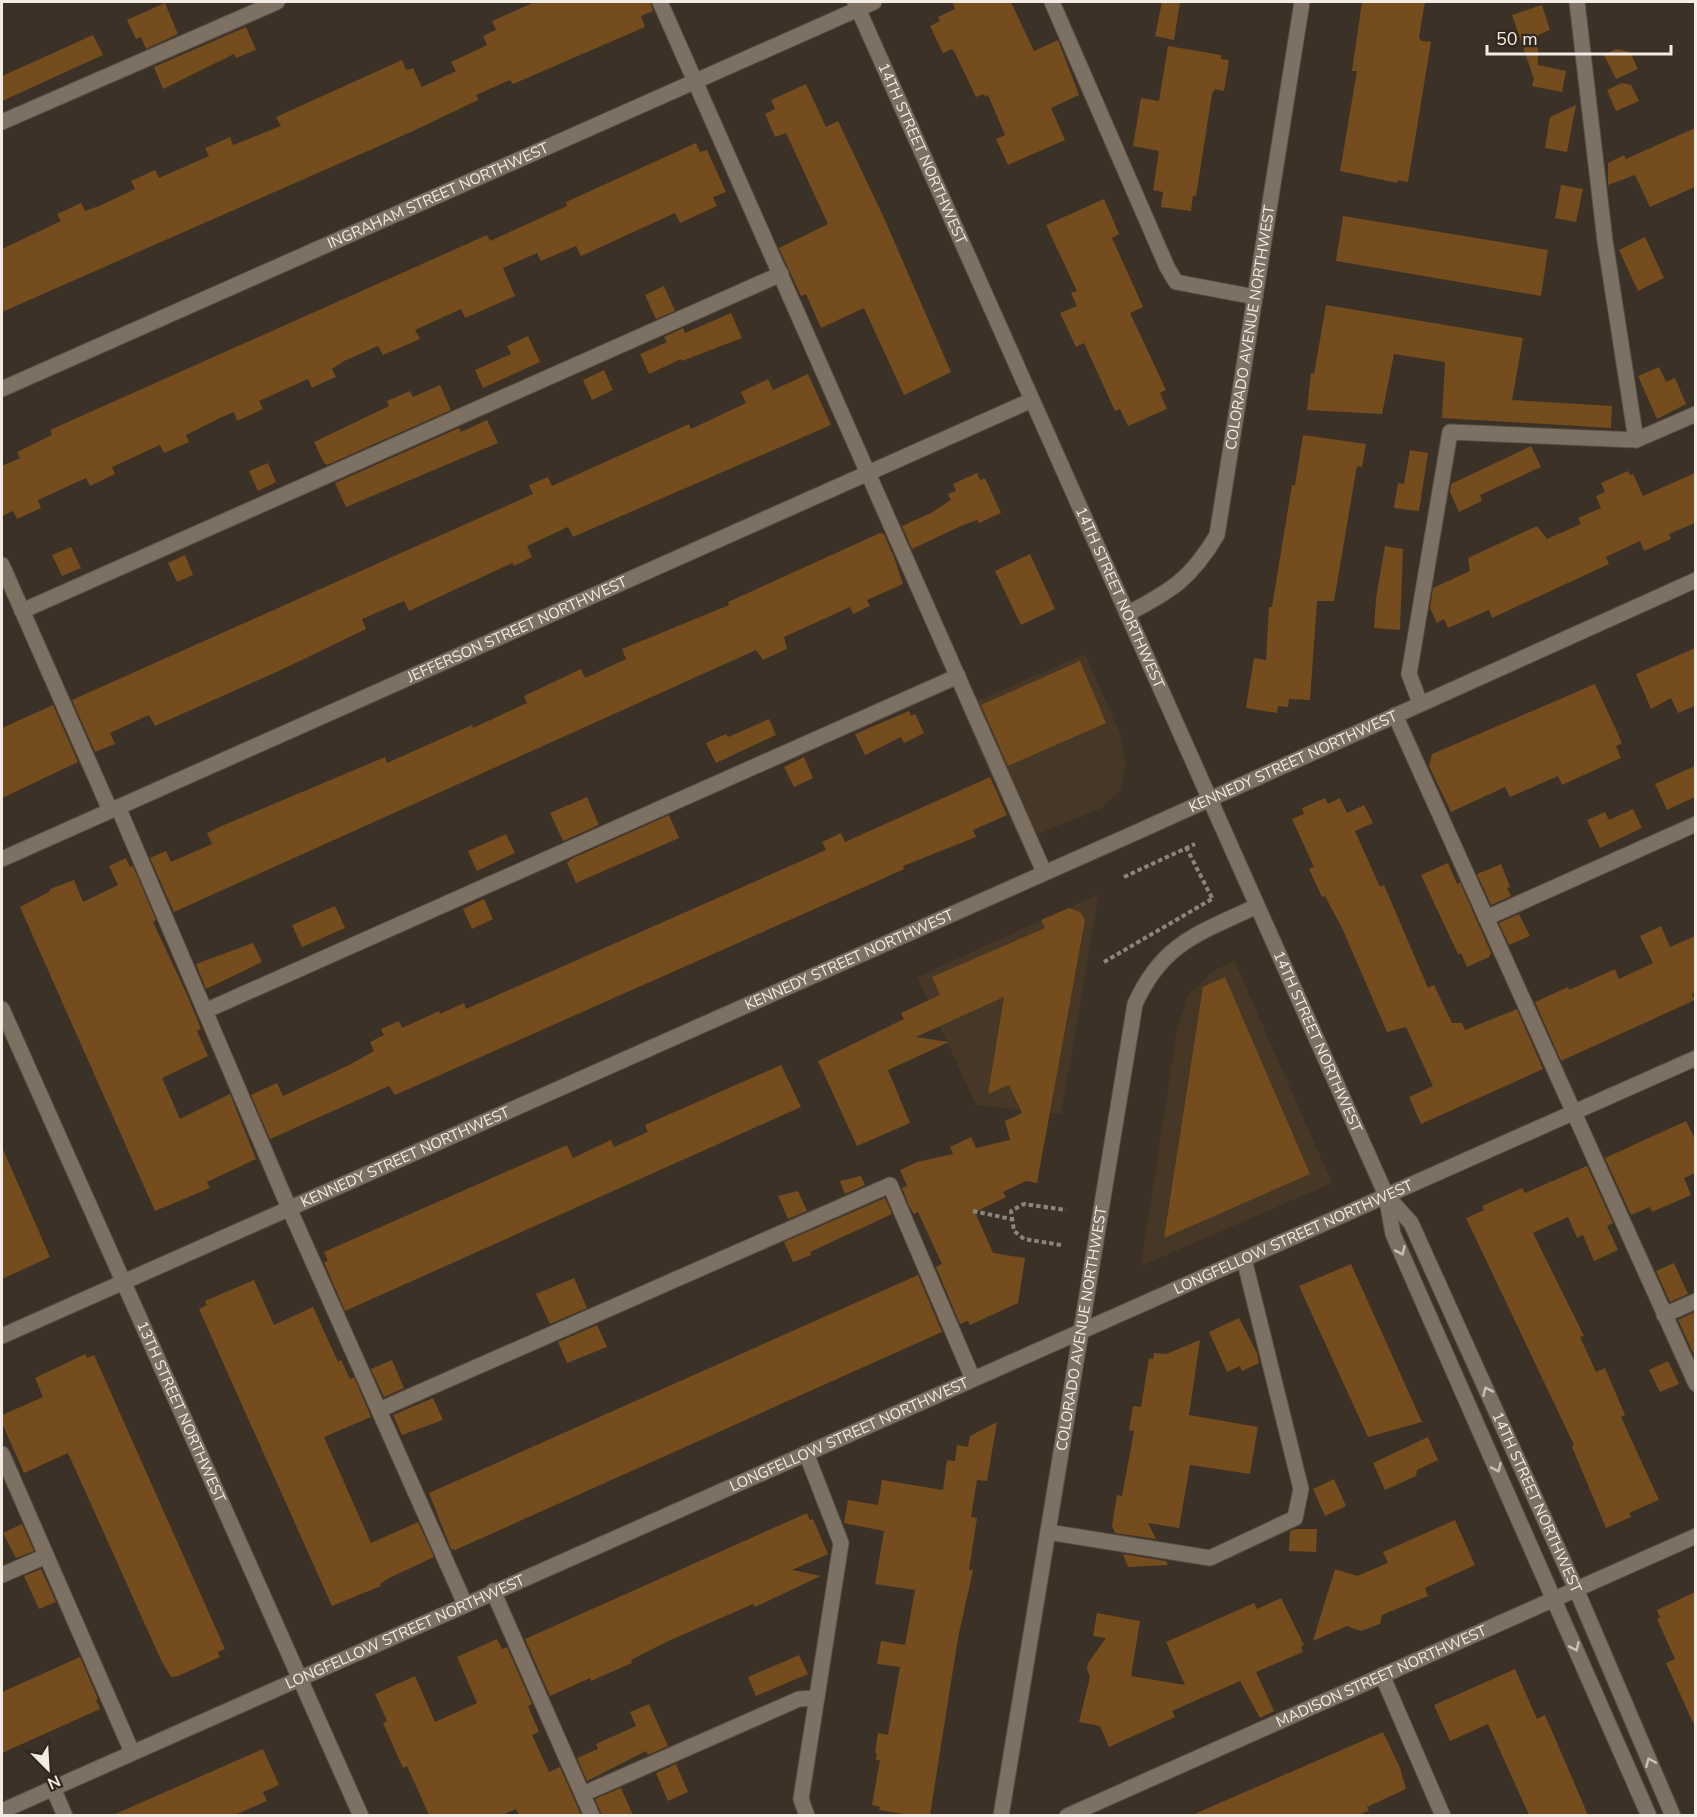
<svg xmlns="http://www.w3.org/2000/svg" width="1697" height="1817" font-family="'Nunito Sans',sans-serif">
  <rect width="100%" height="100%" fill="#3c3126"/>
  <path fill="#463726" d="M1085 654 1120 733 1126 767 1120 791 1102 808 1020 841 961 708Z
    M1099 894 1061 1114 976 1105 917 977Z
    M1234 960 1332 1183 1141 1266 1177 1030 1188 995 1212 972Z"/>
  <path fill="#744c1e" d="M535 2H650L653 11 641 16 645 27 513 84 510 80 476 95 478 100 411 132 2 312V249L61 221 57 214 81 203 85 211 99 206 135 189 131 181 155 170 159 178 209 156 205 148 230 137 233 145 281 126 276 117 402 60 406 70 413 68 422 87 456 71 451 62 487 45 483 36 496 30 492 21Z
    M952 2H1011L1034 51 1058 40 1079 95 1051 108 1065 140 1008 165 996 139 1005 135 988 95 985 97 984 94 976 97 955 53 952 49 943 53 930 26 940 21 938 17 955 9Z
    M1162 2H1180L1174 40 1155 36Z
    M1362 2H1425L1419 37 1421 41 1431 42 1408 182 1398 180 1397 183 1340 171 1357 71H1352Z
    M165 3 178 34 146 49 141 37 136 39 127 20Z
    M1542 5 1550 30 1538 35V65L1566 71 1562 92 1532 86 1534 79 1512 15Z
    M246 27 256 50 236 58 234 54 163 89 154 67Z
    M93 35 103 55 2 101V76Z
    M1168 46 1221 55V59L1229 60 1224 91 1215 89 1212 94 1196 196H1193L1191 211 1161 207 1163 192 1153 190 1159 151 1133 146 1141 98 1159 101Z
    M1616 49 1630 52 1638 69 1616 79 1604 55Z
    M1622 83 1631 85 1639 101 1616 111 1607 90Z
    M806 84 826 127 838 121 884 218 951 372 904 395 864 308 821 328 806 294 801 296 779 248 828 224 786 133 775 137 765 114 775 109 771 100Z
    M1576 105 1567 152 1545 148 1550 117Z
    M1695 128V187L1650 207 1635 175 1608 185V163L1624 155 1626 159Z
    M696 143 700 152 707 150 726 192 713 197 717 206 680 223 675 213 581 256 576 246 541 261 537 253 503 268 515 296 465 318 461 309 415 330 420 339 383 355 378 346 344 361 332 369 336 377 324 382 312 388 308 379 259 401 263 409 237 421 234 412 222 417 186 435 189 442 164 453 160 445 112 467 115 474 90 486 86 478 38 500 41 508 17 519 13 511 2 516V466L20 458 17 452 52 435 50 430 487 235 490 241 567 206 566 202Z
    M1561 185 1583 189 1576 222 1555 218Z
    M1104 199 1119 234 1112 238 1143 307 1130 313 1166 390 1160 393 1167 409 1128 426 1120 409 1115 411 1084 343 1076 347 1060 313 1077 306 1071 293 1077 291 1046 225Z
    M1343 216 1548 250 1541 296 1336 261Z
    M1645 237 1664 278 1638 291 1619 250Z
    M664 286 675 311 656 319 645 295Z
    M1326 305 1523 338 1512 400 1612 406 1611 428 1442 418 1445 362 1394 354 1382 414 1307 410 1311 373 1314 374Z
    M731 313 742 338 682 361 681 359 649 374 640 354 667 342 664 337 683 328 685 333Z
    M528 336 540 362 483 388 475 370 511 354 507 346Z
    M1659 367 1666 382 1675 378 1686 404 1657 419 1638 376Z
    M604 370 613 390 592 400 583 380Z
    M808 374 831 425 573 537 568 527 527 546 532 557 514 566 512 563 409 611 404 601 362 619 366 629 283 669 155 726 149 715 110 733 115 744 95 752 72 700 533 494 529 485 548 477 552 486 689 424 691 429 746 403 741 392 768 379 773 390Z
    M440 385 451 410 327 465 324 463 314 442 389 406 387 401 410 391 413 397Z
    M487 420 498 443 346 507 335 483 459 428 461 432Z
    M1303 435 1366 444 1362 467 1357 466 1334 601H1317L1310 700 1289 699 1288 707 1278 706 1277 713 1246 708 1254 658 1266 660 1269 607H1272L1292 485H1295Z
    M1531 446 1541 467 1480 495 1482 501 1459 512 1450 492 1451 484Z
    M1410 450 1428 453 1419 511 1394 508 1398 483 1404 484Z
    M268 463 276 482 258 491 249 471Z
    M1628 471 1630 475 1633 474 1643 496 1695 473V523L1669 534 1671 539 1644 551 1640 541 1606 557 1609 564 1492 618 1489 610 1448 628 1444 619 1437 623 1430 608 1433 588 1470 571 1468 558 1537 526 1547 539 1581 524 1578 518 1601 508 1596 496 1605 492 1601 483Z
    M977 473 980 480 985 478 1001 513 979 523 977 520 963 525 912 549 902 526 931 513 951 500 948 494 956 491 953 484Z
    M880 533 884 534 894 557 903 584 867 600 870 606 853 614 850 607 784 637 787 649 763 660 756 650 174 912 150 858 166 851 171 862 212 844 207 833 224 825 385 757 387 763 472 725 473 728 527 703 524 696 581 669 585 678 626 659 622 649 729 605 728 602Z
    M1385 546 1403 549 1400 630 1374 628 1376 599Z
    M71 547 81 568 62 576 52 555Z
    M1030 554 1055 609 1021 625 995 571Z
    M185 555 193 575 177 582 168 563Z
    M1695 648V706L1678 713 1671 698 1651 709 1636 674Z
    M1080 661 1106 723 1008 766 981 705Z
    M1595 684 1622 743 1616 746 1621 758 1562 785 1558 776 1510 797 1505 787 1451 812 1429 766 1432 754Z
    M53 705 78 762 2 798V728Z
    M909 711 911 716 915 714 924 733 904 743 901 737 865 755 855 734Z
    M769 719 776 735 716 763 706 743 726 734 728 737Z
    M804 757 813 778 794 787 784 767Z
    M1695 766V797L1667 810 1655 784Z
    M990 777 1007 815 973 830 976 837 903 866 904 869 880 880 395 1095 389 1086 270 1139 251 1095 277 1083 283 1096 349 1065 374 1051 370 1042 384 1035 381 1029 399 1021 402 1028 439 1011 440 1014 464 1003 466 1009 826 850 822 842 841 833 845 842Z
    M587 797 599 825 563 841 550 813Z
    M1325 798 1328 804 1340 798 1347 813 1364 805 1373 823 1355 831 1380 887 1384 885 1428 988 1434 985 1452 1023H1462L1465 1030 1517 1009 1543 1069 1421 1124 1409 1097 1433 1086 1406 1027 1387 1032 1343 930 1325 896 1322 897 1309 869 1314 867 1292 819 1304 814 1302 808Z
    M1633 809 1642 828 1600 848 1587 820 1605 812 1609 820Z
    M669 815 679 838 576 883 567 863 571 859Z
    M506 834 515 853 477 871 468 851Z
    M126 858 130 867 133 866 156 920 153 922 188 997 201 1029 197 1031 208 1056 162 1078 180 1119 230 1094 256 1159 207 1182 210 1188 155 1211 20 907 49 892 50 889 74 880 83 902 118 885 109 866Z
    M1448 863 1457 884 1460 882 1491 953 1489 957 1467 967 1461 953 1458 954 1421 875Z
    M1501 864 1510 887 1507 888 1511 896 1491 905 1477 874Z
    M484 899 493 919 472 929 463 909Z
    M335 906 345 928 302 947 292 925Z
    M1069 908 1080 912 1085 920 1037 1183 1026 1181 1003 1192 1006 1197 975 1212 993 1253 1025 1258 1018 1303 970 1325 968 1321 960 1324 936 1267 942 1264 918 1212 914 1214 909 1206 902 1188 907 1186 900 1170 917 1162 953 1154 950 1147 971 1137 976 1148 1010 1140 1005 1121 1022 1113 1009 1085 988 1094 1004 997 916 1037 949 1042 888 1070 910 1123 857 1146 818 1061 904 1019 901 1013 940 995 932 977 1045 928 1041 920Z
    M1519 914 1530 936 1509 945 1499 923Z
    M1661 926 1670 947 1695 936V992L1692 994 1695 1000 1561 1061 1535 1002 1568 987 1569 990 1615 969 1619 979 1653 963 1640 936Z
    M253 943 262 962 206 989 196 964Z
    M1225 977 1310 1174 1164 1238 1203 987Z
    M781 1065 801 1107 345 1311 324 1262 328 1261 324 1252 567 1145 573 1158 611 1140 614 1147 648 1132 645 1125Z
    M1686 1121 1695 1139V1173L1684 1178 1691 1195 1652 1212 1650 1207 1631 1215 1605 1158Z
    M2 1147 50 1257 2 1279Z
    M1587 1166 1613 1223 1607 1226 1618 1250 1594 1261 1583 1235 1577 1238 1568 1217 1533 1233 1584 1336 1580 1337 1596 1372 1605 1368 1625 1415 1621 1417 1659 1500 1629 1513 1631 1517 1606 1528 1572 1447 1574 1445 1466 1218 1484 1210 1482 1206 1522 1188 1525 1193Z
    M861 1176 865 1185 845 1194 840 1181Z
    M798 1191 807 1211 788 1219 778 1196Z
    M885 1198 892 1214 810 1252 811 1255 793 1262 784 1242Z
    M1674 1263 1688 1294 1670 1302 1656 1271Z
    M1351 1264 1422 1422 1368 1437 1299 1286Z
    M918 1275 942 1332 455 1550 451 1549 429 1493Z
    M574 1278 587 1308 550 1324 536 1294Z
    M254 1280 274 1325 313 1307 338 1362 341 1360 350 1379 354 1377 371 1417 324 1437 371 1543 418 1522 434 1557 387 1579 380 1584 381 1586 332 1606 199 1309 207 1305 205 1301Z
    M1695 1312V1357L1678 1320Z
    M1239 1318 1257 1353 1259 1363 1242 1371 1240 1366 1227 1372 1209 1332Z
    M597 1325 607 1347 567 1363 558 1342Z
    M1200 1340 1189 1415 1258 1427 1250 1474 1190 1465 1179 1528 1148 1523 1156 1539 1115 1533 1112 1526 1117 1495 1122 1496 1134 1431 1129 1430 1133 1406 1141 1407 1149 1358 1153 1359 1154 1353 1166 1354Z
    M85 1354 87 1358 94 1355 225 1649 218 1652 220 1657 178 1676 171 1677 161 1660 68 1453 24 1473 2 1423V1415L43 1397 35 1378Z
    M392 1360 404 1388 384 1397 371 1369Z
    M1668 1361 1679 1384 1660 1392 1649 1370Z
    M433 1398 443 1420 402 1435 393 1415Z
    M997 1422 987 1481 977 1480 971 1517 977 1518 969 1570H973L958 1638 930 1815H910L879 1810 880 1807 872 1805 880 1760H876L877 1753H875L878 1733 888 1735 900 1667 877 1664 881 1641 905 1645 915 1590 875 1584 884 1531 844 1523 848 1500 878 1505 882 1480 943 1490 947 1460 955 1461 957 1445 968 1447 970 1436Z
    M1428 1437 1438 1460 1417 1470 1416 1476 1385 1490 1373 1463Z
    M1334 1479 1346 1506 1325 1516 1313 1489Z
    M807 1513 810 1520 813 1519 828 1554 792 1570 821 1576 755 1607 753 1604 664 1643 631 1660 632 1663 591 1681 590 1678 550 1696 525 1639Z
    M1455 1520 1475 1565 1425 1588 1428 1596 1382 1615 1380 1624 1361 1631 1347 1626 1313 1641 1335 1569 1357 1576 1388 1563 1383 1552Z
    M22 1524 34 1551 16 1558 3 1533Z
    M1295 1529H1317L1316 1552 1289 1551 1290 1531Z
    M1123 1554 1166 1561 1168 1565 1128 1567Z
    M41 1569 56 1602 39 1609 24 1576Z
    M1695 1592V1727L1666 1663 1675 1659 1657 1619 1660 1618 1657 1610Z
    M1281 1598 1304 1645 1301 1647 1303 1652 1256 1672 1274 1711 1260 1718 1240 1681 1172 1711 1175 1717 1109 1747 1100 1726 1079 1722 1090 1677 1087 1669 1088 1663 1106 1638 1093 1636 1097 1613 1140 1621 1131 1676 1185 1685 1166 1642 1254 1603 1257 1609Z
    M497 1639 502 1649 507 1647 532 1704 528 1706 539 1732 532 1735 549 1772 560 1767 581 1815H519L516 1809 502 1815H429L407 1766 403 1768 383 1723 387 1721 375 1694 415 1676 435 1722 477 1703 457 1657Z
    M799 1655 808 1674 756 1696 748 1677Z
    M80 1657 98 1699 96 1700 100 1709 2 1753V1692Z
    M1515 1669 1537 1719 1545 1715 1588 1815H1529L1488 1724 1450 1741 1434 1705Z
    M649 1704 668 1746 648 1755 646 1751 587 1781 577 1758 598 1749 596 1744 636 1726 630 1712Z
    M1383 1732 1400 1768 1406 1789 1367 1807 1369 1811 1358 1815H1192Z
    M263 1749 279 1785 263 1792 267 1801 235 1815H113Z
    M676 1764 688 1792 668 1801 656 1773Z
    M621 1788 633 1815H602L595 1799Z"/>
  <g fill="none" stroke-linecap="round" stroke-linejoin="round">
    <defs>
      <g id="minor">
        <path d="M660 2 1044 872"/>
        <path id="s1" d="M855 2 1386 1195 1393 1234 1649 1816"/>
        <path d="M1052 2 1167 267 1176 282 1255 297"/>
        <path d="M1577 2 1605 241 1636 440 1696 414"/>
        <path d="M2 122 277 2"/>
        <path id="s2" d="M2 389 874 2"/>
        <path d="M2 565 110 810"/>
        <path d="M22 611 781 274"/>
        <path id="s3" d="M1127 614C1171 591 1191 579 1217 535L1302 2"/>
        <path d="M1420 703 1409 674 1450 432 1636 440"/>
        <path d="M1395 715 1696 1384"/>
        <path d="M118 807 289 1208 465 1604"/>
        <path id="s4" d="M2 859 1032 400"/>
        <path d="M1486 918 1696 824"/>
        <path id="s5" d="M2 1009 361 1816"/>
        <path d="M205 1011 958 676"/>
        <path id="s6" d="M1386 1195 1411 1223 1576 1589 1673 1816"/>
        <path d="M1664 1315 1696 1301"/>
        <path id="s7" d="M2 1336 1128 836 1696 580"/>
        <path d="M379 1410 890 1185 973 1379"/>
        <path d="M806 1453 841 1543 801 1799 807 1816"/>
        <path d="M2 1454 132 1752"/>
        <path d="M1048 1532 1210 1558 1295 1518 1301 1489 1244 1259"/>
        <path d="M2 1575 46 1556"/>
        <path d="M493 1591 592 1816"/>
        <path d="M1382 1675 1443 1816"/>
        <path d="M53 1788 65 1816"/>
        <path d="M583 1794 799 1699 817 1698"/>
        <path id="s8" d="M2 1811 1696 1058"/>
        <path id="s9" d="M1001 1816 1135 1004C1163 942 1200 933 1257 906"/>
        <path id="s10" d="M1067 1816 1696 1536"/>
      </g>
    </defs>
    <use href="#minor" stroke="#595046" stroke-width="17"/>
    <path stroke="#8d847b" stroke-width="4" stroke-dasharray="4.5 3" stroke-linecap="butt" d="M1186 847 1213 900
      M1124 877 1195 844
      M1104 962 1212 899
      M973 1211 1011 1219
      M1061 1245 1024 1239 1014 1231 1011 1211 1024 1204 1066 1210"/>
    <use href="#minor" stroke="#7d7164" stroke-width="15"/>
  </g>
  <defs><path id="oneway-chevron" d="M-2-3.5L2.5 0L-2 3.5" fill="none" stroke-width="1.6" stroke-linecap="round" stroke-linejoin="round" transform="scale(1.5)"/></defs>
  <g stroke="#cac1b8">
    <use href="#oneway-chevron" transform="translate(1401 1251) rotate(66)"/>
    <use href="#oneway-chevron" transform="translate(1487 1391) rotate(-114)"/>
    <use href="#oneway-chevron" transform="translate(1497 1468) rotate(66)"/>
    <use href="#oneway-chevron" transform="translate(1575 1647) rotate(66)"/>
    <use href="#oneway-chevron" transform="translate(1650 1762) rotate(-113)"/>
  </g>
  <g text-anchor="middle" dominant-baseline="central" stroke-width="6" stroke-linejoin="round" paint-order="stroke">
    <g font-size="15" fill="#f3ece5" stroke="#32271c">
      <text stroke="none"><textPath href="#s1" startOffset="166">14TH STREET NORTHWEST</textPath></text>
      <text stroke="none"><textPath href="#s2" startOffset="477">INGRAHAM STREET NORTHWEST</textPath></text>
      <text stroke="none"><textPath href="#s3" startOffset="332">COLORADO AVENUE NORTHWEST</textPath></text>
      <text stroke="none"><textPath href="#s1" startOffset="652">14TH STREET NORTHWEST</textPath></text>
      <text stroke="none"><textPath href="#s4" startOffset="564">JEFFERSON STREET NORTHWEST</textPath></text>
      <text stroke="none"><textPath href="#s7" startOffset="1413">KENNEDY STREET NORTHWEST</textPath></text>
      <text stroke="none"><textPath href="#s7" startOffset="927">KENNEDY STREET NORTHWEST</textPath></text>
      <text stroke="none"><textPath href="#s1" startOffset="1138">14TH STREET NORTHWEST</textPath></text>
      <text stroke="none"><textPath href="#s7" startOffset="441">KENNEDY STREET NORTHWEST</textPath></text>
      <text stroke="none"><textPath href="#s8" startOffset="1413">LONGFELLOW STREET NORTHWEST</textPath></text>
      <text stroke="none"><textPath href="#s9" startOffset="494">COLORADO AVENUE NORTHWEST</textPath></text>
      <text stroke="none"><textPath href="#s5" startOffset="441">13TH STREET NORTHWEST</textPath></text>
      <text stroke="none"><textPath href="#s8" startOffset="927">LONGFELLOW STREET NORTHWEST</textPath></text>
      <text stroke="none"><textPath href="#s6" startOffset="344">14TH STREET NORTHWEST</textPath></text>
      <text stroke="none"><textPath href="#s8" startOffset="441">LONGFELLOW STREET NORTHWEST</textPath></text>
      <text stroke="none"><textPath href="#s10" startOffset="344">MADISON STREET NORTHWEST</textPath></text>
    </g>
  </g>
  <rect width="1697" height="1817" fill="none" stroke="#f3ece5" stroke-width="6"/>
  <g transform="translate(48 1769) rotate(156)" stroke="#32271c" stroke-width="4.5" paint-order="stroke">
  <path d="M0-4.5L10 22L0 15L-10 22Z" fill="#f3ece5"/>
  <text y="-9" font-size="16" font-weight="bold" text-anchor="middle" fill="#f3ece5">N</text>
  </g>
  <path d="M1487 45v9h184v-9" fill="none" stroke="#f3ece5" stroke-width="3"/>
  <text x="1496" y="45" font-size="18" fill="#f3ece5" stroke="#32271c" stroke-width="4.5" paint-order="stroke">50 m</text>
</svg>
